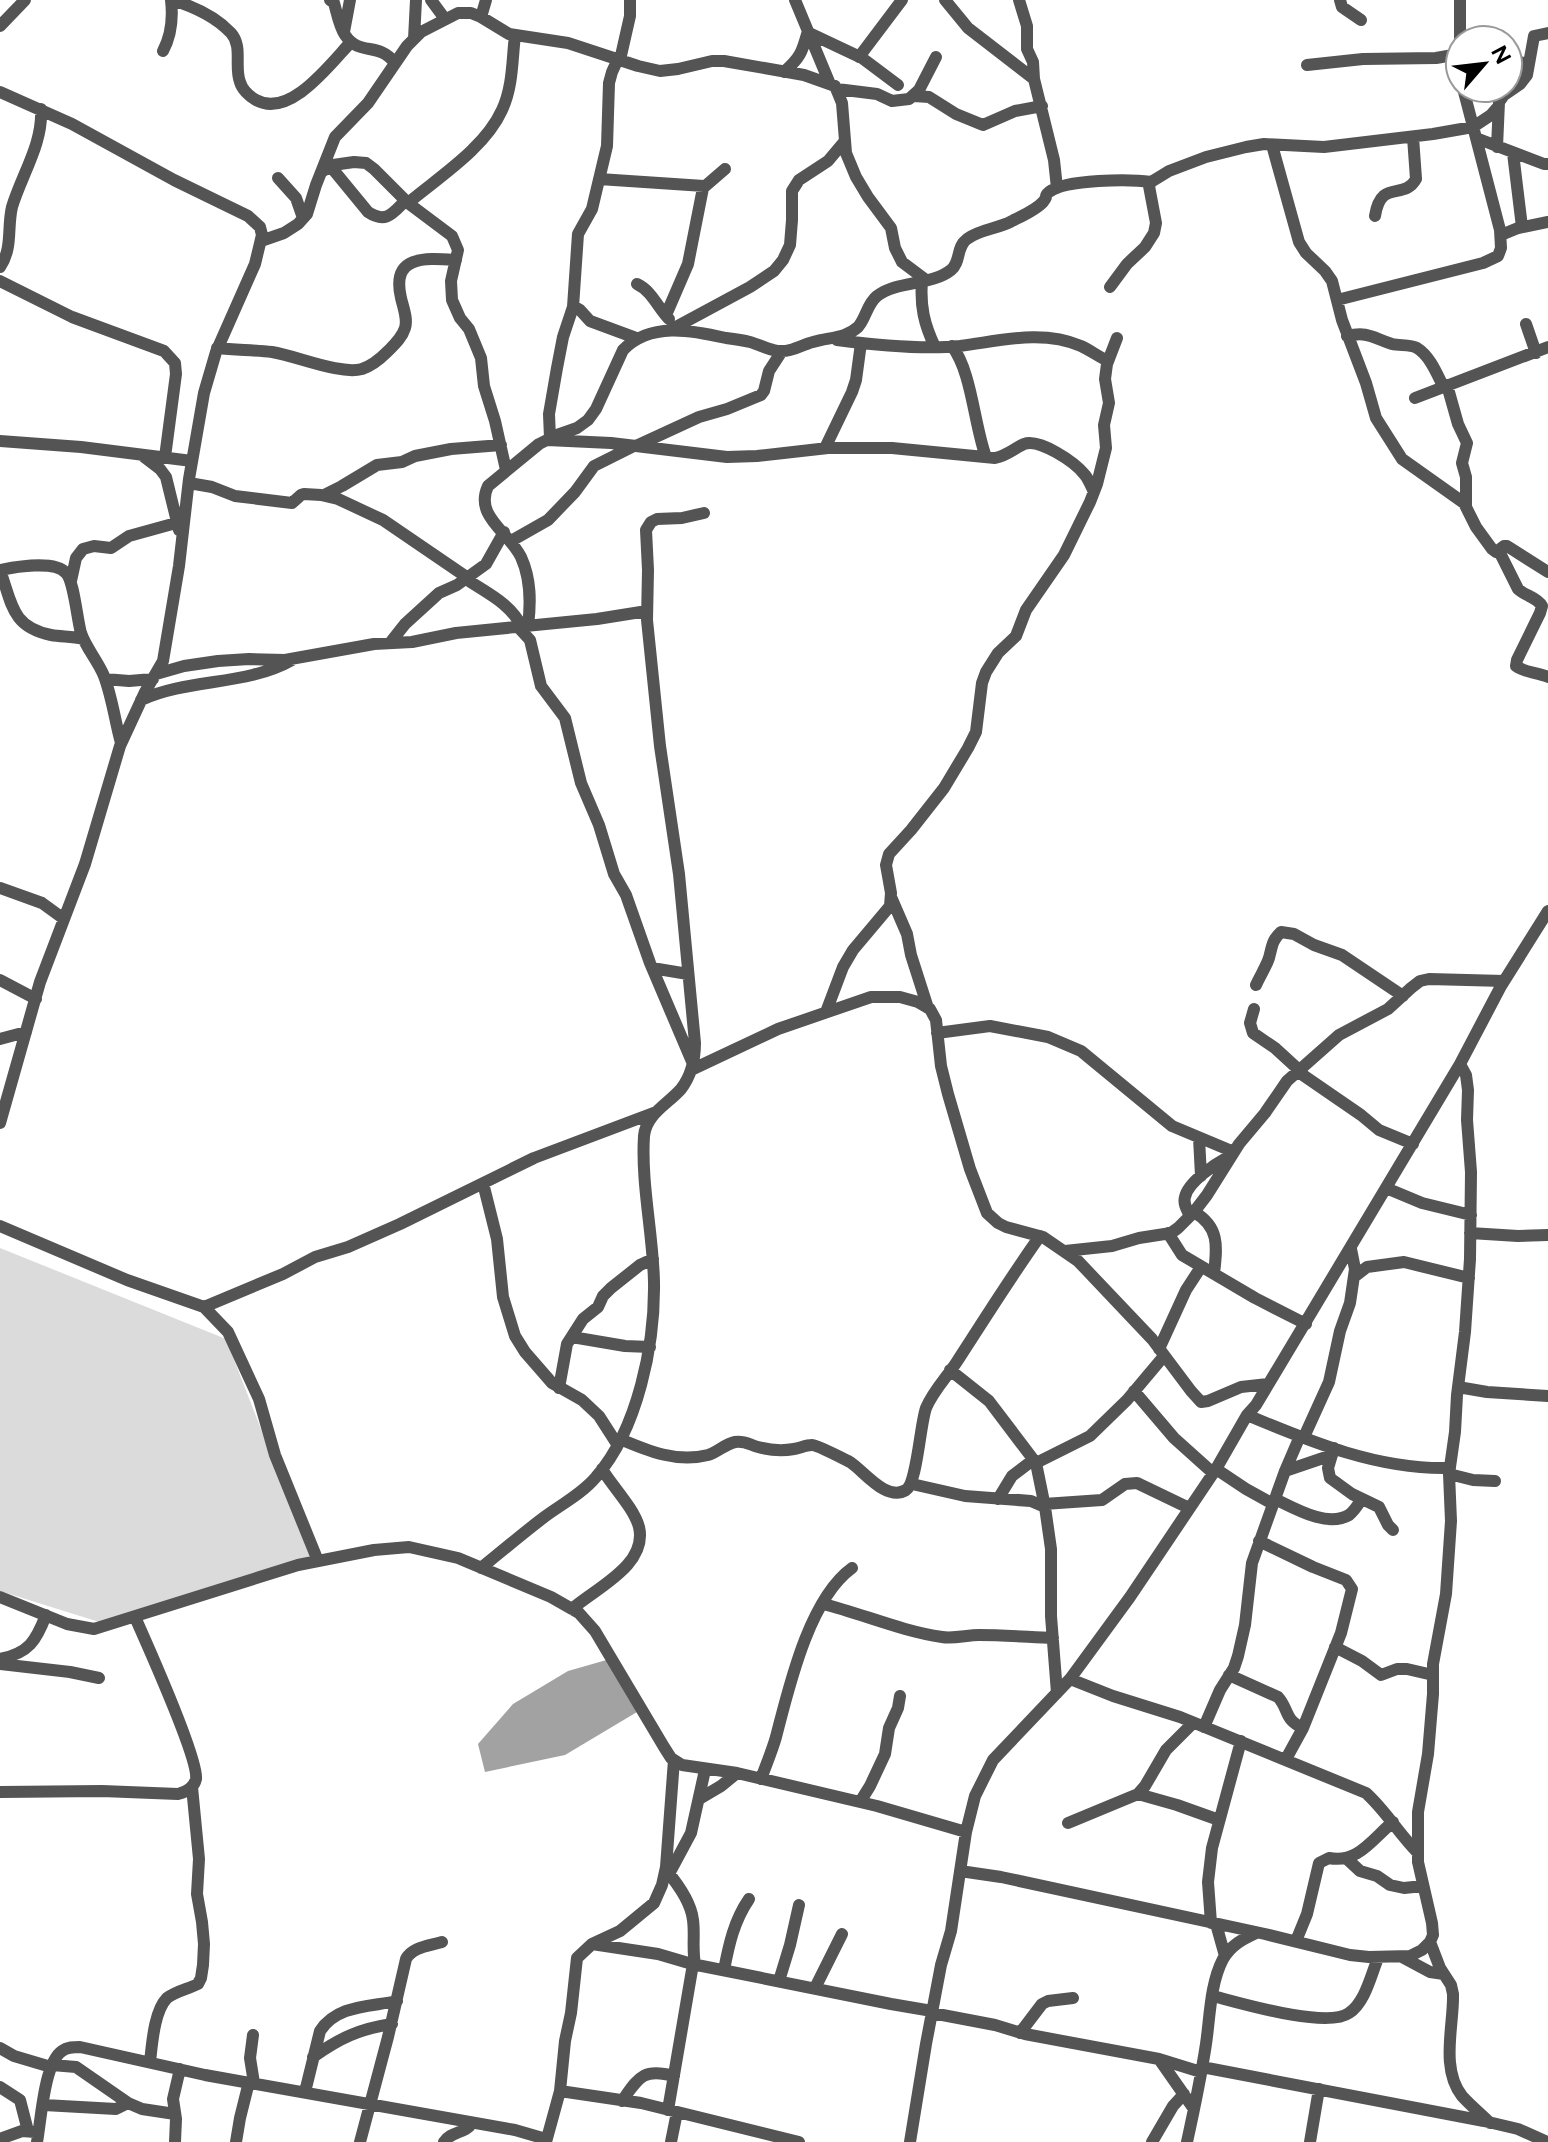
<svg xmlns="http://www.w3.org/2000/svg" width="1548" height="2142" font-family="Figtree,sans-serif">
  <rect width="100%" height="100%" fill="#fff"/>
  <path fill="#dbdbdb" d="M0 1248 226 1339 313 1563 112 1626 0 1591Z"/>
  <path fill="#a2a2a2" d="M610 1659 637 1712 565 1755 485 1772 478 1744 513 1704 568 1671Z"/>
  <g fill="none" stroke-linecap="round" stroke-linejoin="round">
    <path stroke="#545454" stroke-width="12" d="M172 0C192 6 216 17 231 33 243 46 234 67 240 82 242 89 249 96 256 100 290 119 331 63 351 42
      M330 0 334 3C337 13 339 26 345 35 360 57 378 41 395 63
      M431 0 445 19
      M795 0 830 84
      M945 0 968 28 1034 79
      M1019 0 1027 26V49L1033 62 1034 79 1054 160 1057 188
      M1340 0 1342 7 1361 20
      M1460 0V75
      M481 17 486 0
      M0 26 25 0
      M344 32 350 0
      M809 33 862 58 898 85
      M414 39 416 0
      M163 51C171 36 173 17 171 0
      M859 57 902 0
      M620 60 630 16V0
      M1508 60 1529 64
      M1307 65 1363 59 1436 58 1459 54
      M784 72C801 57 802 52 808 31
      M837 89 877 94 892 101 909 99 919 90 936 57
      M0 92 72 124 174 180 248 216 260 227 262 235 255 264 216 352 204 393 189 479 179 566 163 661 145 692 120 746 85 864 40 982 0 1123
      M914 96 929 97 956 114 983 125 1015 111 1042 106
      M1476 138 1544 164H1548
      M1272 145 1299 242 1306 253 1325 271 1332 281 1342 320 1366 383 1376 418 1402 459 1464 503 1476 527 1492 549 1496 552 1504 546H1507L1548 572
      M1497 147 1499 102 1504 95 1520 84 1527 75 1534 36 1548 33
      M1513 153 1522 227
      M331 167 368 212C386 224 393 213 405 201
      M321 172 333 165 354 162 366 163 374 169 408 203 452 236 458 250 451 281 452 300 460 318 469 329 481 358 484 386 495 421 506 470
      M278 178 296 198 303 218
      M599 179 704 186
      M408 203C439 177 485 148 502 110 513 87 512 60 515 35
      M1375 216C1381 178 1404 201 1416 179L1413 137
      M1501 235 1518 228 1548 222
      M261 241 284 233 298 224 307 214 316 185 335 137 368 103 407 46 421 32 458 13H471L481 17 509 34 568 43 638 66 660 71 678 69 712 61H724L804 75 835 86 842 103 846 153 856 177 868 197 891 228 895 248 902 262 926 280
      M0 267C13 248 7 228 12 207 22 174 43 144 41 109
      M0 281 72 317 164 351 175 363 176 374 165 457
      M922 281C920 306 924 324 935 347
      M637 284C652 291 658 308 669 319
      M1110 287 1127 264 1145 247 1154 233 1156 223 1149 186 1151 182 1169 171 1206 157 1246 147 1264 144 1324 147 1433 134 1473 127 1491 115 1498 107
      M1337 300 1483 263 1498 256 1501 248 1500 230 1463 88
      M573 306 580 310 590 321 636 338
      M666 315 688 264 703 188 725 169
      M1526 324 1536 353
      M674 328 750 287 774 271 783 260 790 245 792 220V191L799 180 828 161 844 142
      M1347 336C1368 331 1373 338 1392 344 1400 346 1410 344 1417 348 1430 356 1437 374 1443 386
      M837 340C875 345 921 350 960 346 1000 341 1042 329 1081 346 1090 350 1099 357 1108 361
      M952 346C972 372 974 425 986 457
      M217 348C236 350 254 350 272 352 297 356 340 375 362 369 371 366 380 359 387 352 394 345 402 338 405 328 408 319 403 307 401 298 391 255 425 258 456 260
      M1447 385 1458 424 1467 443 1462 463 1466 477V506
      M1415 398 1548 347
      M550 438 549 414 557 368 563 337 573 307 578 234 592 209 607 146 609 83 612 72 618 59
      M547 440 611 443 727 457 757 456 828 448H892L995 458C1008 455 1013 449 1024 444 1039 438 1075 462 1085 475 1089 480 1091 486 1094 492
      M0 441 81 447 192 461
      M636 446 699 417 727 409 761 395 764 391 769 371 782 351
      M825 448 852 392 856 380 861 343
      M143 456 160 469 166 477 179 530
      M189 483 212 487 235 496 292 503 301 495 304 494 321 495 338 499 383 520 468 578
      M324 495 342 486 377 465 402 462 415 456 451 449 501 445
      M511 541 548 520 575 492 594 466 632 447
      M1499 551 1518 589C1525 596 1537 597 1542 606L1540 613 1517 660 1516 666C1525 673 1538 672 1548 677
      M0 570C15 567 55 560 66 573 74 581 77 619 81 633 86 648 98 661 104 676 112 697 115 721 121 743
      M0 570C12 603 11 627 51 635 62 637 72 636 83 639
      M466 579C487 593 510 603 522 627
      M71 581 76 558 83 549 94 546 111 548 129 536 176 523
      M528 626C531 602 531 579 521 557 508 531 474 516 488 486L539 444 557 435 577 428 588 420 596 409 623 350C650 322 691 330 726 338 734 339 742 340 750 342 764 346 774 354 790 350 798 348 805 344 813 342 829 337 845 339 858 327 866 318 867 304 877 296 898 280 931 286 951 270 961 262 956 247 967 239 980 229 998 229 1012 221 1022 216 1036 210 1043 202 1049 195 1043 197 1049 192 1066 179 1130 179 1151 182
      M518 627 530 640 541 686 565 718 581 783 599 825 614 874 626 895 650 963 693 1064
      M390 643 405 624 439 593 457 585 486 564 504 532
      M156 674 184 666 218 661 249 659 285 660 374 644 412 642 456 633 597 619 647 611
      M105 679 129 681 153 679
      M141 700C189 678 246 686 292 660
      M0 888 42 903 64 919
      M891 897 907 934 911 955 928 1008
      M652 968 688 974
      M0 980 36 999
      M1256 985C1260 976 1266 967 1269 958 1272 947 1272 940 1281 932L1294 934 1314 945 1342 955 1403 996
      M1254 1009 1250 1023 1253 1033 1275 1048 1299 1070
      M826 1012 843 967 853 950 890 906 891 893 886 865 889 854 911 830 944 788 968 748 976 732 982 683 986 672 998 653 1016 636 1026 610 1064 555 1090 502 1097 484 1106 448 1104 425 1109 403 1105 379 1107 364 1117 338
      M937 1033 990 1026 1048 1037 1081 1051 1172 1126 1234 1152
      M0 1039 26 1032
      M691 1070 778 1029 871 997H900L918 1002 930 1009 936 1020 941 1066 948 1094 970 1169 987 1213 998 1223 1006 1227 1043 1237 1078 1261 1152 1339 1191 1391 1201 1402 1208 1401 1241 1387 1268 1384
      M1297 1071 1361 1115 1379 1130 1413 1144
      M1199 1138 1201 1176
      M483 1183 497 1239 503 1297 515 1336 525 1352 552 1383 582 1400 599 1416 617 1444
      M1386 1188 1422 1203 1471 1215
      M1194 1212C1220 1227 1217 1247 1214 1274
      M1190 1216C1187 1210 1183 1204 1185 1197 1188 1182 1215 1164 1228 1157
      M0 1226 127 1280 204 1307 228 1332 259 1399 275 1455 318 1561
      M1168 1233 1182 1255 1255 1298 1306 1324
      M1470 1233 1518 1236 1548 1235
      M1065 1251 1112 1246 1139 1238 1171 1233 1178 1228 1194 1212 1207 1195 1239 1144 1265 1113 1287 1081 1339 1035 1388 1009 1411 988 1420 981 1429 979 1504 981
      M1354 1277 1367 1267 1404 1262 1469 1278
      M204 1307 283 1274 315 1257 348 1247 400 1224 534 1158 656 1112
      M572 1337 625 1346 650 1347
      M1159 1349 1186 1290 1201 1267
      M950 1370 989 1401 1036 1463 1045 1507 1051 1549V1616L1057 1693
      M1458 1387 1487 1392 1548 1396
      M559 1388 567 1344 583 1319 598 1307 603 1296 611 1288 640 1265 653 1259
      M1134 1391 1174 1438 1213 1473
      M1247 1415C1311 1442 1379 1470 1450 1468
      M1304 1437 1329 1382 1340 1331 1350 1303 1355 1269 1351 1249
      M620 1439C648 1451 677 1463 708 1455 718 1452 725 1444 735 1442 744 1440 750 1445 758 1447 769 1450 783 1451 794 1449 800 1448 806 1445 812 1445 817 1445 844 1459 850 1462 864 1471 886 1502 906 1490 917 1483 920 1425 926 1408 933 1391 946 1378 956 1363 984 1320 1010 1278 1040 1236
      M1334 1448 1328 1468 1330 1478 1352 1494 1379 1507 1388 1525 1393 1530
      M1036 1463 1090 1436 1127 1400 1164 1356
      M1216 1469 1246 1489 1273 1504
      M1285 1471 1332 1455
      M1449 1474 1473 1480 1495 1481
      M912 1484 965 1496 1031 1501 1045 1507
      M998 1499 1012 1476 1033 1460
      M1275 1499C1294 1508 1327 1528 1349 1515 1354 1511 1358 1505 1361 1500
      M1044 1504 1102 1500 1125 1484 1137 1483 1189 1508
      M1259 1541 1313 1567 1346 1580 1352 1589 1341 1633 1303 1728 1286 1759
      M481 1568C502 1551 522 1534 543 1518 560 1505 582 1494 596 1477 638 1429 655 1344 654 1282 653 1233 641 1185 644 1136 646 1114 668 1104 681 1089 691 1076 695 1060 695 1043L679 874 660 746 647 620 648 570 646 530 651 522 657 519 682 518 704 513
      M0 1597 67 1624 94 1629 298 1565 374 1550 409 1547 458 1558 551 1597 579 1613 595 1631 664 1747 671 1758 682 1765 737 1773 877 1806 966 1832
      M823 1604C863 1614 901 1631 942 1637 954 1639 967 1635 979 1635 1004 1635 1028 1637 1053 1638
      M572 1609C596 1588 648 1565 639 1527 634 1508 612 1486 602 1469
      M1335 1647 1362 1661 1381 1675 1397 1669H1407L1433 1675
      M0 1659C29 1653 36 1641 46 1615
      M0 1664 70 1672 99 1678
      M1229 1675 1278 1697C1289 1709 1284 1720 1303 1728
      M1070 1679 1113 1696 1180 1717 1366 1793C1386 1811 1399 1834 1418 1853
      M1204 1727 1220 1690 1234 1668 1238 1656 1245 1625 1252 1563 1285 1471 1300 1436
      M761 1779C766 1765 772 1751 776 1737 789 1687 809 1599 852 1568
      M0 1792 102 1791 178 1794C186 1792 194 1788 196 1779 199 1759 146 1642 135 1617
      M1138 1794 1177 1805 1219 1820
      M699 1799 721 1786 737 1773
      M860 1802 870 1786 885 1754 889 1728 898 1708 900 1696
      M1068 1823 1138 1794 1145 1786 1166 1750 1193 1723
      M1346 1858 1360 1871 1377 1876 1390 1885 1404 1888 1423 1886
      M666 1870C677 1883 691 1902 693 1920 695 1935 692 1949 695 1964
      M960 1871 1001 1877 1265 1934 1350 1955 1369 1957 1410 1956 1422 1950 1430 1942 1433 1935 1432 1923 1418 1862V1812L1428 1754 1433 1694V1664L1446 1594 1451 1521 1449 1474 1455 1432 1457 1395 1465 1332 1470 1259 1471 1172 1467 1120 1468 1090 1466 1075 1460 1064
      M669 1874 691 1833 705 1770
      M1211 1923 1208 1882 1212 1848 1241 1741
      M1216 1924 1225 1956
      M1296 1941 1307 1914 1319 1863 1329 1858C1358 1864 1373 1838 1393 1822
      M1430 1942 1440 1968 1451 1985 1453 1994C1454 2025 1440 2068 1462 2096 1470 2105 1481 2114 1490 2123
      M592 1944 658 1954 692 1964 891 2004 932 2011
      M1402 1957 1430 1972 1444 1974
      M724 1970C729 1944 734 1921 749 1899
      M779 1981 790 1945 799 1905
      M815 1988 842 1934
      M1213 1996C1240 2003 1327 2029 1349 2013 1365 2003 1371 1975 1378 1958
      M932 2013 995 2025 1025 2034 1159 2059 1201 2072
      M1020 2033 1042 2004 1048 2001 1073 1998
      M253 2035 250 2058 254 2083
      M0 2048 14 2056 51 2067
      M313 2057C340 2038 359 2029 392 2024
      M1159 2059 1194 2109
      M150 2062C152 2045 154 2011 167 1998 176 1991 188 1989 198 1984L201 1978 203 1965 204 1944 202 1922 197 1894 199 1859 192 1787
      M52 2065 76 2067 128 2103 142 2109 175 2114
      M1202 2067 1484 2121 1518 2129 1547 2142
      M0 2087 20 2100 28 2131
      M560 2091 641 2103 799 2142
      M305 2092 320 2031C337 2005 369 2007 397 2001
      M622 2101C639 2077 643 2068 674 2076
      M44 2105 116 2109 128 2103
      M668 2110 693 1964
      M0 2139 22 2131 35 2132
      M37 2142C41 2121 44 2063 62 2051 67 2047 74 2047 80 2047L205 2075 515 2130 546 2139
      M175 2142 176 2119 173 2099 180 2069
      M236 2142 240 2118 249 2082
      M360 2142 388 2037 406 1959C412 1947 429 1946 442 1942
      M444 2142C451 2131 465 2134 472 2123
      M546 2142 560 2091 565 2041 571 2013 577 1958 592 1944 620 1931 654 1903 662 1885 666 1867 674 1760
      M671 2142 677 2112
      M910 2142 926 2044 941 1965 951 1931 966 1832 975 1796 993 1760 1070 1679 1130 1597 1216 1469 1247 1415 1256 1405 1460 1064 1501 986 1548 911
      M1152 2142 1173 2106 1184 2094
      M1187 2142C1194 2110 1201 2077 1206 2044 1210 2017 1210 1984 1223 1959 1231 1945 1243 1939 1256 1933
      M1310 2142 1319 2089"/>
  </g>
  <g transform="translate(1484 64) rotate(62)"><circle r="38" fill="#ffffff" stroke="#999999" stroke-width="2"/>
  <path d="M0-6L14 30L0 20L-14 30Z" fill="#000000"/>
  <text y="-12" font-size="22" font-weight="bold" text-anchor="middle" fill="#000000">N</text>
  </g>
</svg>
